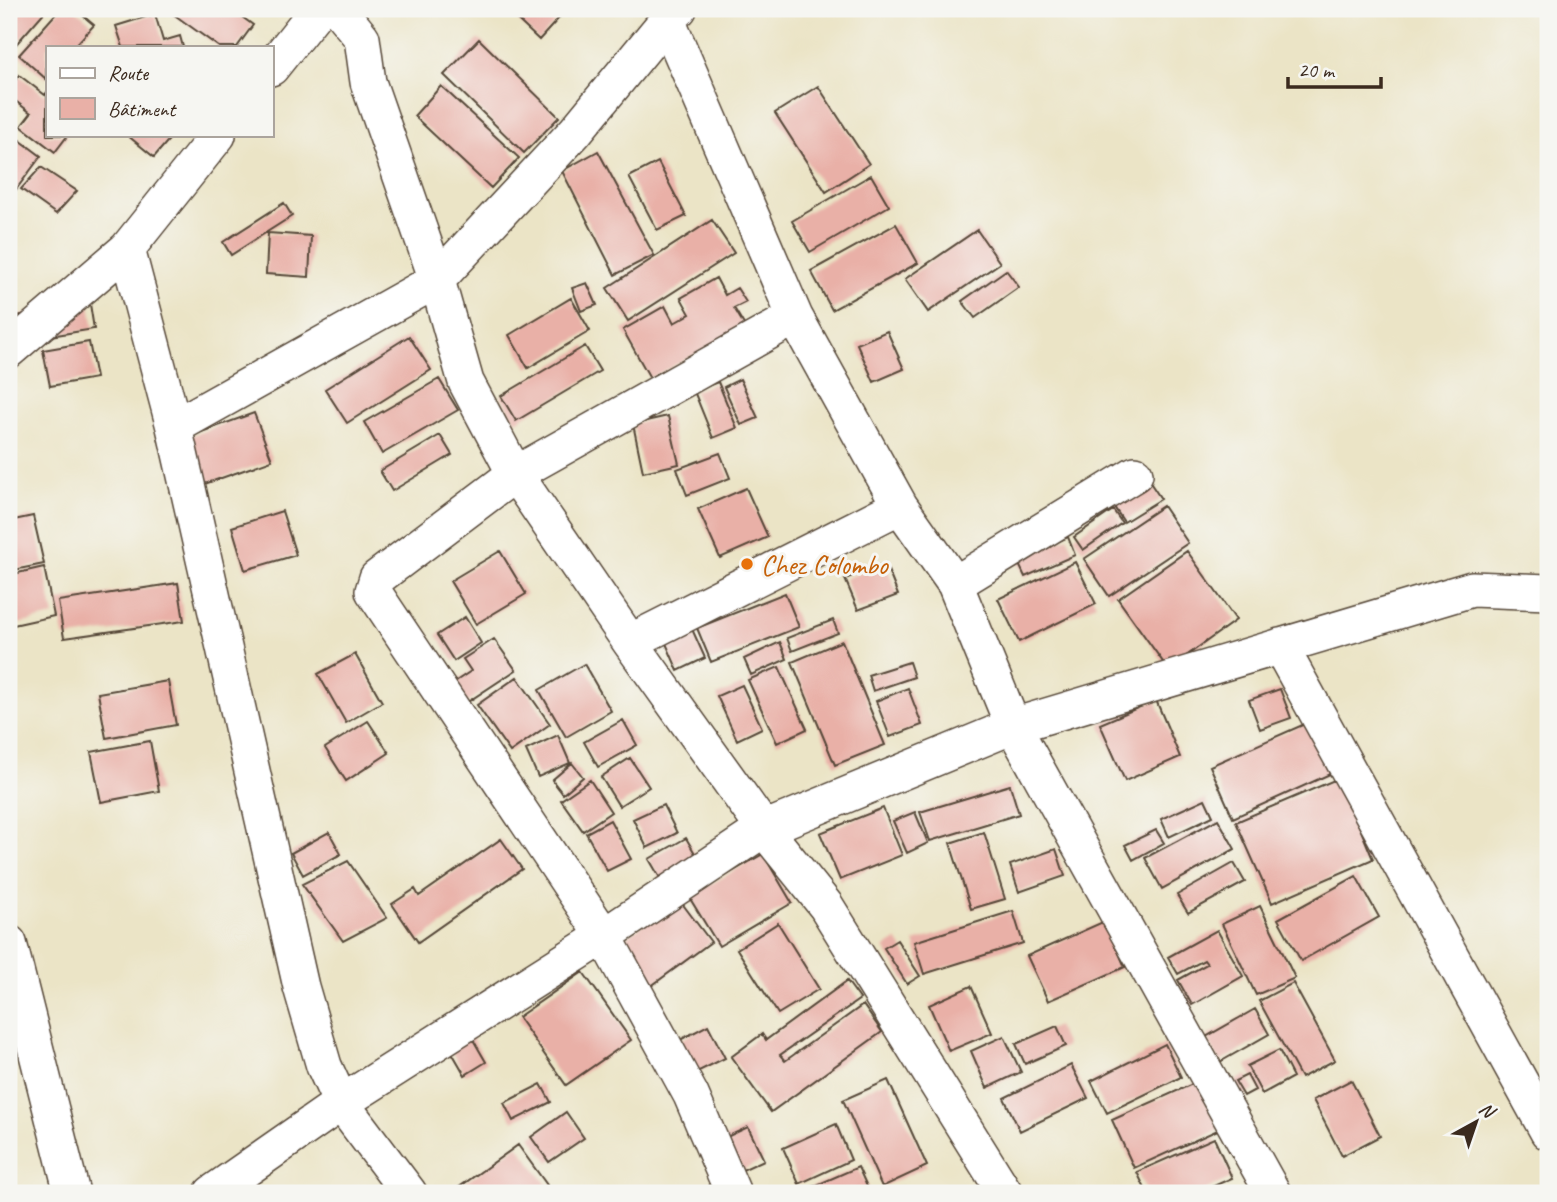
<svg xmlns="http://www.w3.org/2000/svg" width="1557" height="1202" font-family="Caveat,sans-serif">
  <rect width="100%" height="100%" fill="#f6f6f2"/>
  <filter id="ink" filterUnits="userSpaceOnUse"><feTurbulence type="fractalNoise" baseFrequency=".0143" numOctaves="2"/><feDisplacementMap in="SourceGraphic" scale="14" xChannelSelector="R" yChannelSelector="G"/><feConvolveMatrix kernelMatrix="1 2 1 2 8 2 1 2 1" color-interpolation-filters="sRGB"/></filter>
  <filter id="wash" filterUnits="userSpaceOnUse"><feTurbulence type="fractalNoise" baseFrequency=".00686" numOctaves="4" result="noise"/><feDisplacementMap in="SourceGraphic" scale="28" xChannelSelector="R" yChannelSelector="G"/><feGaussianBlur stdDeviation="1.57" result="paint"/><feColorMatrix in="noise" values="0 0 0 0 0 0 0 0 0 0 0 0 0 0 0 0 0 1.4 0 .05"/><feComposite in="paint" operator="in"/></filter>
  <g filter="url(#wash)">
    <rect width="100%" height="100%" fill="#ebe4c6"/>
    <g id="blocks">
      <path fill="#e9b0a7" d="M18 9H47L11 50 9 48V19Z
        M60 9H75L94 25 74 47H47L46 79 19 55Z
        M171 9H231L253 25 237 47H219L169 11Z
        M509 9H549L559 18 539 40 507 10Z
        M155 14 163 41 180 36 183 47H123L116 26Z
        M479 39 559 117 524 153 444 75Z
        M19 75 45 95 47 92V135H68L55 152 21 126 31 113 9 96V89Z
        M441 86 519 158 491 188 414 116Z
        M818 86 869 164 826 192 775 113Z
        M9 132 41 156 9 199Z
        M127 135H173L154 157Z
        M598 151 654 255 615 275 562 171Z
        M658 162 686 216 657 230 629 177Z
        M41 167 77 191 56 214 21 189Z
        M871 175 889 206 810 252 792 221Z
        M284 203 292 216 231 255 223 242Z
        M712 220 734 253 628 321 607 288Z
        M896 224 918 263 832 310 811 271Z
        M977 230 1000 263 928 312 905 279Z
        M268 233 311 236 309 277 266 274Z
        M1006 270 1019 287 975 318 962 301Z
        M716 278 725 295 737 288 746 302 734 308 746 328 650 378 623 330 665 306 674 323 690 314 681 298Z
        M587 283 597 305 581 311 572 288Z
        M571 298 590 331 528 368 509 335Z
        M90 304 94 329 19 341 15 316Z
        M887 331 904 369 874 382 857 344Z
        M409 336 431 370 347 423 325 389Z
        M89 342 96 378 50 386 43 350Z
        M585 346 600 371 516 421 501 396Z
        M439 379 458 410 382 454 364 422Z
        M740 379 758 418 741 425 724 387Z
        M718 382 737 428 713 438 694 391Z
        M254 413 272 460 199 486 182 439Z
        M668 416 679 464 643 472 633 424Z
        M440 435 452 455 392 491 380 471Z
        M720 453 730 478 687 495 677 469Z
        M1149 481 1161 499 1124 522 1112 504Z
        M746 488 768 537 720 558 698 509Z
        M1163 506 1188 543 1109 596 1084 559Z
        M1113 510 1122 523 1083 550 1074 537Z
        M282 511 296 555 245 570 232 527Z
        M33 516 44 564 9 571V521Z
        M1068 537 1075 555 1025 577 1017 560Z
        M500 551 526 594 476 624 450 581Z
        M1187 551 1236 620 1168 669 1118 599Z
        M1075 562 1096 604 1019 642 998 599Z
        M885 563 898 595 858 610 845 579Z
        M44 567 54 616 9 626V575Z
        M178 583 184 621 64 638 58 601Z
        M785 593 799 627 711 662 697 628Z
        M465 617 481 643 454 661 437 635Z
        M833 620 838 633 792 651 787 638Z
        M692 629 705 658 678 671 665 641Z
        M494 639 516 670 466 703 453 683 471 671 463 659Z
        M842 641 885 745 835 765 792 662Z
        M780 642 787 659 751 675 744 659Z
        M355 654 382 702 346 723 318 674Z
        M909 662 914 677 873 691 868 675Z
        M584 664 611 711 566 737 539 690Z
        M779 667 807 729 777 743 748 680Z
        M517 677 550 724 510 752 477 705Z
        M168 681 176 725 106 738 98 693Z
        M742 685 762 728 737 740 717 696Z
        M908 688 922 725 890 737 876 701Z
        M1280 689 1291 718 1260 729 1249 700Z
        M1156 700 1180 757 1125 781 1100 724Z
        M623 720 637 745 598 767 584 742Z
        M368 721 389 753 346 781 325 748Z
        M1307 723 1330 774 1233 818 1210 766Z
        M558 735 570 763 538 777 526 750Z
        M150 741 159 791 101 802 91 752Z
        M630 758 649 787 619 806 601 777Z
        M572 763 583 777 563 794 552 780Z
        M1339 778 1373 859 1272 903 1236 822Z
        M590 780 611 812 583 831 561 800Z
        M1010 785 1019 814 930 841 920 812Z
        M1205 799 1213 816 1169 837 1161 819Z
        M663 805 677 833 647 848 633 819Z
        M883 808 902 855 840 880 820 833Z
        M915 812 928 843 907 853 893 821Z
        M1218 819 1235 849 1162 889 1145 858Z
        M610 820 631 859 607 871 586 833Z
        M1156 830 1164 843 1133 860 1125 845Z
        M329 832 341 854 303 875 291 853Z
        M984 832 1005 899 971 909 950 843Z
        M686 838 700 862 663 883 649 859Z
        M501 839 522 869 418 942 392 904 415 889 419 896Z
        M1056 849 1065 876 1019 892 1010 865Z
        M763 854 792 903 719 946 689 897Z
        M348 861 387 918 343 941 302 884Z
        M1234 863 1245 882 1188 913 1177 895Z
        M1356 876 1379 917 1301 961 1278 919Z
        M678 898 711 942 647 989 615 946Z
        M1260 906 1295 978 1256 995 1222 924Z
        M1013 911 1023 943 924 974 914 942Z
        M1105 921 1125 967 1048 1001 1027 956Z
        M778 923 819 989 778 1014 737 949Z
        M1217 930 1243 976 1192 1005 1178 980 1207 964 1204 960 1178 974 1168 957Z
        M897 940 920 976 907 984 884 948Z
        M583 972 631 1040 566 1085 518 1017Z
        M847 981 860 999 780 1055 785 1061 863 1005 882 1032 771 1112 731 1057 762 1034 766 1040Z
        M1293 983 1335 1060 1301 1078 1259 1001Z
        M971 986 992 1033 949 1051 929 1005Z
        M1255 1009 1269 1034 1220 1062 1206 1037Z
        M708 1025 725 1058 695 1073 678 1041Z
        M1057 1026 1066 1046 1025 1064 1016 1044Z
        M471 1036 486 1062 465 1075 450 1049Z
        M1004 1036 1021 1072 987 1088 971 1051Z
        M1165 1044 1181 1077 1107 1113 1091 1081Z
        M1279 1050 1293 1077 1262 1094 1247 1066Z
        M1071 1065 1088 1098 1020 1131 1004 1098Z
        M1247 1075 1255 1090 1244 1096 1235 1081Z
        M888 1080 927 1166 882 1187 843 1100Z
        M1351 1080 1380 1136 1342 1156 1313 1100Z
        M1199 1081 1220 1129 1134 1168 1112 1120Z
        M541 1084 551 1102 513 1121 504 1103Z
        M566 1112 584 1138 549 1162 531 1137Z
        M836 1124 851 1160 799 1184 783 1148Z
        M748 1127 764 1160 736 1173 720 1140Z
        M1214 1138 1232 1178 1198 1193H1147L1137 1172Z
        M518 1145 547 1185 536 1193H451Z
        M858 1167 870 1193H804L803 1191Z"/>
    </g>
  </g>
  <g filter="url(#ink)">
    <use href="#blocks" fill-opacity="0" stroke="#554637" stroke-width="2"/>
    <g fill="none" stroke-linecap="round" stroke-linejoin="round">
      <defs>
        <path id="minor" d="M338 9 362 38 368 82 437 280 466 382 515 474 630 642 764 829 826 906 1005 1193
          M667 20 795 317 900 506 955 584 1013 726 1273 1193
          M271 68 318 9
          M127 249 174 427 301 987 324 1066 341 1103 409 1193
          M9 350 127 249 218 135
          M174 427 437 280 575 132 667 20 679 9
          M955 584 1135 474
          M630 642 900 506
          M1280 646 1548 1132
          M9 943 72 1193
          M212 1193 341 1103 604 936 764 829 1013 726 1472 589 1548 592
          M733 1193 691 1095 604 936 373 591 377 578 515 474 795 317"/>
      </defs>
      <use href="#minor" stroke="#554637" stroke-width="38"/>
      <use href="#minor" stroke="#fff" stroke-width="35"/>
    </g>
  </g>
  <circle fill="#e8710a" stroke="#f6f6f2" stroke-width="2.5" cx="747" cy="564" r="7"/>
  <g text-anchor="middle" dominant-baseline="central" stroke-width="6" stroke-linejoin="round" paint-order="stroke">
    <g font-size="28" fill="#c56008" stroke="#f6f6f2" text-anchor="start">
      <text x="761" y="564">Chez Colombo</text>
    </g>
  </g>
  <rect width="1557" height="1202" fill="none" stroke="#f6f6f2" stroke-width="35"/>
  <rect x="46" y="46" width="228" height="91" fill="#f6f6f2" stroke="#aba49d" stroke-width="2"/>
  <rect x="60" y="68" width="35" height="10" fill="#ffffff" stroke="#aba49d" stroke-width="2"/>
  <text x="108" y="80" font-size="21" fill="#3b2a1e">Route</text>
  <rect x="60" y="98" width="35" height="21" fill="#e9b0a7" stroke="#aba49d" stroke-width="2"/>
  <text x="108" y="116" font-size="21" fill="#3b2a1e">Bâtiment</text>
  <g transform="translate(1476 1122) rotate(40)" stroke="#f6f6f2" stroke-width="5" paint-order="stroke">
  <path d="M0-5L12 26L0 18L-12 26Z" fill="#3b2a1e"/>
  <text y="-10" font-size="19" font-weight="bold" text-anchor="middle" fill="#3b2a1e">N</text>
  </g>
  <path d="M1288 77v10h93v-10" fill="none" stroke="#3b2a1e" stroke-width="3.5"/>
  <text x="1298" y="77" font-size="21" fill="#3b2a1e" stroke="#f6f6f2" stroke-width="5" paint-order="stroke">20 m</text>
</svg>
